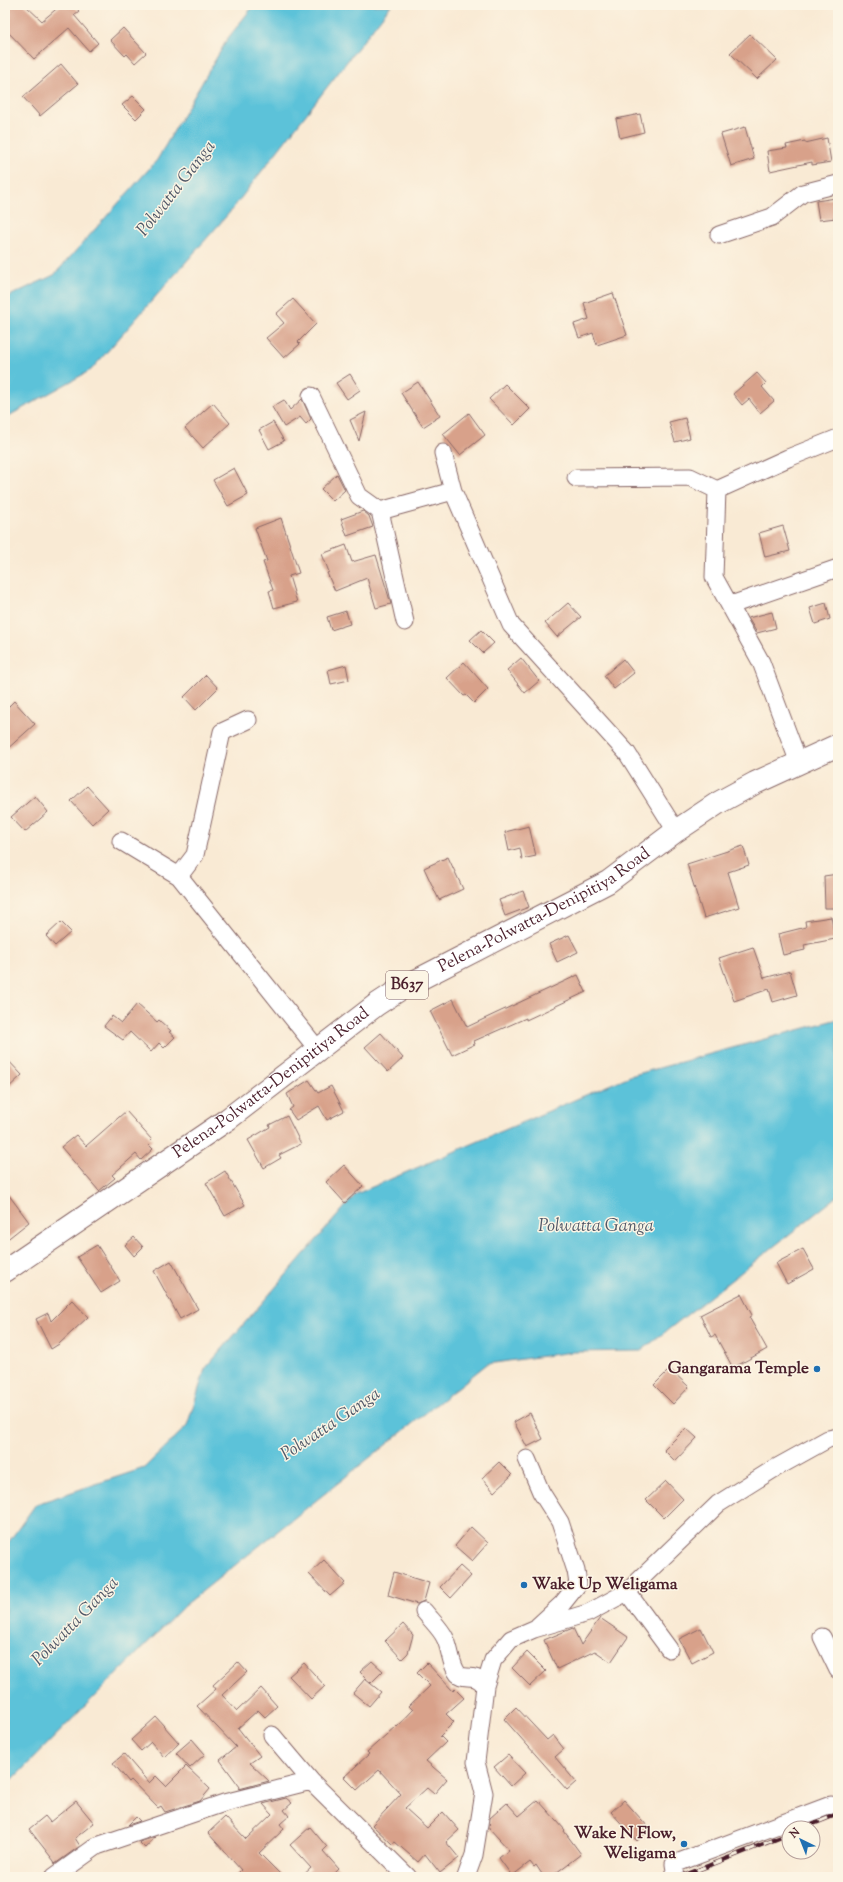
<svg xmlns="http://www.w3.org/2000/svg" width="843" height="1882" font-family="'Sorts Mill Goudy',serif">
  <rect width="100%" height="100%" fill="#fcf5e5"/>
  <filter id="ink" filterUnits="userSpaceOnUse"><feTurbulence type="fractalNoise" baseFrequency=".025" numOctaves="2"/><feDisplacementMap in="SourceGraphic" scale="8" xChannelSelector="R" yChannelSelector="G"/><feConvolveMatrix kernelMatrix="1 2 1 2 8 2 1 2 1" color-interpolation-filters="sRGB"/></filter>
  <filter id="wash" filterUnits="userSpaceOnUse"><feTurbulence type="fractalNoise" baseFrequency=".012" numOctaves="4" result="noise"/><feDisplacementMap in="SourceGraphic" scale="16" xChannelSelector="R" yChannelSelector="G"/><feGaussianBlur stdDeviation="0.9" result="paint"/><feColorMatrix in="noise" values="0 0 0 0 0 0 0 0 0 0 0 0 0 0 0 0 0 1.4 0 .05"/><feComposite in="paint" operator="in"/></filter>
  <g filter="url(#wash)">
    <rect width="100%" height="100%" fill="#f9ead4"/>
    <path fill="#5cc2d9" stroke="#537082" d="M254 5H391L230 212 91 370 5 418V298L54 275 157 160 228 38Z
      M838 1019V1196L641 1351 572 1352 487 1364 184 1606 5 1787V1547L36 1504 144 1468 187 1426 205 1369 356 1194 630 1076Z"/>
    <g id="blocks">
      <path fill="#d8a18a" d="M5 5H25L42 21 61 5H73L79 11 74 15 98 43 89 51 69 28 34 59 5 29Z
        M123 28 146 53 135 63 127 54 125 56 110 40Z
        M750 34 777 60 757 79 730 53Z
        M61 64 78 84 40 116 23 97Z
        M133 96 146 109 136 119 122 105Z
        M640 114 644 132 620 138 616 119Z
        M745 127 754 159 731 166 721 134Z
        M827 138 831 162 812 165V162L770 171 767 151 787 148 786 145 805 141V143Z
        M836 198 837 208 835 209 836 218 819 220 816 201Z
        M613 293 627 335 597 345 593 333 579 338 574 324 589 319 584 303Z
        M293 299 316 324 298 342 300 344 284 358 266 338 284 323 276 314Z
        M757 373 766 383 762 387 774 401 760 413 749 399 742 405 733 394Z
        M350 374 360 390 347 399 336 383Z
        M418 382 440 416 423 427 401 393Z
        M505 384 530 409 514 425 489 399Z
        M302 399 311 419 306 424 300 417 284 427 272 407 284 400 290 410Z
        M213 403 230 423 203 448 185 428Z
        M366 412 359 441 350 420Z
        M469 413 485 435 460 455 443 434Z
        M685 418 690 438 675 442 669 422Z
        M273 422 284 441 269 449 259 430Z
        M234 468 248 495 228 506 213 480Z
        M337 474 345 490 333 501 321 489Z
        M363 511 369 516 373 527 347 536 341 519Z
        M281 518 299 573 289 576 297 602 274 608 269 591 273 590 263 562 267 561 255 528Z
        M783 526 790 551 765 557 759 533Z
        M346 545 352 562 376 555 391 604 376 608 367 578 335 591 327 573 329 572 322 554Z
        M568 603 581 617 557 637 545 623Z
        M826 603 830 619 815 624 810 608Z
        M346 611 350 624 331 630 327 617Z
        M772 612 776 628 757 633 748 618Z
        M481 630 494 643 483 653 470 640Z
        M521 658 539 681 525 693 507 670Z
        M623 659 634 673 614 689 604 676Z
        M464 662 488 689 474 703 466 695 464 696 447 678Z
        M346 665 349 680 331 684 328 670Z
        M206 675 218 688 196 710 184 697Z
        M14 701 35 724 5 751V710Z
        M87 786 108 809 92 824 71 801Z
        M35 796 48 812 25 832 11 817Z
        M529 826 536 856 522 859 520 848 509 851 505 832Z
        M743 846 749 865 728 872 739 907 704 918 687 864Z
        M448 857 463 889 439 900 424 868Z
        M838 874V908H825L824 876Z
        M523 891 529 907 505 916 499 900Z
        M831 917 835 939 804 945 805 950 783 955 778 934 806 927 805 921Z
        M61 922 71 932 55 946 46 936Z
        M569 935 578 952 557 962 549 944Z
        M753 947 764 978 790 971 797 995 773 1002 769 989 734 1001 719 958Z
        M578 975 586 992 526 1020V1018L474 1041 475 1044 452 1055 430 1011 453 999 467 1027Z
        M137 1004 157 1022 159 1020 171 1031 169 1032 175 1037 164 1048 159 1043 151 1052 130 1032 123 1040 104 1026 112 1016 121 1023Z
        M381 1033 403 1058 388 1072 365 1047Z
        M5 1057 22 1075 5 1091Z
        M309 1080 318 1093 331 1086 344 1111 327 1120 319 1106 296 1120 289 1110 293 1107 287 1094Z
        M126 1111 152 1140 148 1144 153 1149 141 1160 136 1154 112 1175 115 1178 99 1191 61 1147 76 1135 86 1146Z
        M287 1116 301 1144 279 1155 281 1158 264 1168 248 1140 270 1127 269 1125Z
        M344 1165 363 1186 345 1203 326 1182Z
        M225 1171 245 1205 225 1216 206 1183Z
        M5 1190 29 1222 5 1241Z
        M134 1237 143 1247 134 1256 125 1245Z
        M97 1245 120 1281 101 1293 77 1257Z
        M803 1249 814 1269 787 1284 776 1263Z
        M171 1261 198 1309 180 1319 154 1271Z
        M741 1294 752 1315 749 1317 767 1349 733 1368 715 1335 711 1337 700 1315Z
        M72 1300 88 1317 59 1344 51 1349 36 1319 48 1313 51 1321Z
        M670 1369 689 1387 673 1404 654 1385Z
        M530 1413 543 1439 527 1447 514 1422Z
        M686 1428 697 1438 675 1461 664 1450Z
        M499 1462 512 1475 494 1492 482 1478Z
        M666 1481 683 1499 664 1518 646 1500Z
        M471 1527 488 1543 472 1561 455 1546Z
        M324 1560 345 1583 330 1596 309 1574Z
        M460 1566 471 1576 451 1598 440 1587Z
        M394 1572 429 1583 424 1601 417 1604 388 1595Z
        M600 1618 628 1637 611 1662 595 1651 557 1669 544 1640 573 1628 581 1645Z
        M403 1624 413 1635 408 1653 402 1659 385 1641Z
        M701 1628 713 1652 692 1663 679 1639Z
        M527 1652 546 1671 530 1686 512 1668Z
        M372 1661 383 1671 371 1683 360 1672Z
        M238 1662 247 1672 222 1695 237 1711 261 1688 277 1706 265 1717 258 1710 238 1728 260 1756 250 1763 269 1781 239 1789 240 1787 220 1760 236 1747 197 1706 216 1689 213 1685Z
        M304 1663 325 1686 311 1699 289 1676Z
        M427 1663 453 1691 455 1689 464 1698 446 1714 454 1722 440 1736 446 1742 426 1761 447 1779 434 1794 427 1788 405 1808 427 1828 443 1812 459 1830 446 1842 459 1858 440 1873 425 1854 418 1862 395 1842 392 1844 372 1825 401 1794 379 1770 357 1790 344 1777 369 1754 367 1752 396 1726 397 1727 413 1710 409 1706 430 1686 417 1673Z
        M365 1679 381 1692 369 1706 353 1693Z
        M516 1707 547 1740 553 1735 564 1749 555 1757 576 1782 567 1790 504 1719Z
        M156 1717 179 1743 164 1757 151 1742 141 1751 131 1740Z
        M192 1739 205 1754 190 1768 176 1753Z
        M124 1754 149 1783 156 1776 166 1786 186 1766 210 1789 200 1801 165 1812 161 1806 158 1808 131 1780 129 1782 113 1763Z
        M508 1755 525 1773 511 1786 494 1767Z
        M286 1798 292 1803 284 1810 289 1816 280 1824 284 1829 259 1853 283 1877H234L241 1870 208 1833 225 1817 246 1839 272 1814 263 1804Z
        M538 1800 565 1830 564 1831 581 1854 556 1873 559 1877H544L536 1865 534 1867 530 1862 512 1876 499 1858 509 1850 489 1828 490 1818 507 1803 519 1816Z
        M624 1800 650 1829 637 1841 611 1812Z
        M76 1801 94 1823 75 1838 80 1846 55 1864 54 1861 29 1829 45 1816 50 1822Z
        M136 1817 140 1821 128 1825Z
        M310 1827 327 1847 323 1851 339 1869 331 1877H301L311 1868 290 1845Z
        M155 1837 145 1848 139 1842Z"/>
    </g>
  </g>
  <g filter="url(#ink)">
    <use href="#blocks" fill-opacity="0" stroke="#876666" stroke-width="1"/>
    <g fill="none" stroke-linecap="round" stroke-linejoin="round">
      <defs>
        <path id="minor" d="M719 235 772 217 803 193 838 184
          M311 396 359 496 380 511 405 622
          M443 453 453 491 511 625 627 753 676 831
          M576 478 690 477 717 490
          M717 490 714 577 761 662 799 763
          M717 490 788 458 838 438
          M380 511 453 491
          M731 605 838 568
          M121 841 179 876 319 1051
          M179 876 195 855 222 732 248 720
          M527 1459 541 1492 560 1522 576 1571 578 1584 562 1604 538 1626
          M627 1592 669 1649
          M424 1611C431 1620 441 1629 445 1638 451 1650 450 1664 458 1674 465 1681 474 1671 485 1686
          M822 1637 838 1670
          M272 1735 311 1781 408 1877
          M54 1877 97 1846 224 1803 311 1781
          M466 1877 474 1855 484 1793 476 1762 485 1686 493 1660 511 1639 534 1629 588 1613 627 1592 718 1504 772 1470 828 1439 838 1437
          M676 1877 674 1864 831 1805"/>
        <g id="major">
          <path id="s1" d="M5 1271 228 1119 376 1005 402 988 608 882 676 831 718 803 755 783 838 745"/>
        </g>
      </defs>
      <use href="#minor" stroke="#876666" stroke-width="19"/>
      <use href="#major" stroke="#876666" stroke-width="24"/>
      <use href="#minor" stroke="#fff" stroke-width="17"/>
      <use href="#major" stroke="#fff" stroke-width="22"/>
      <defs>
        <path id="rail" d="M803 1828 838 1814
          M680 1877 789 1834"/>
      </defs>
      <use href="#rail" stroke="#4a1f2b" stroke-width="4.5"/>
      <use href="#rail" stroke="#fcf5e5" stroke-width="3" stroke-dasharray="9" stroke-linecap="butt"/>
    </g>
  </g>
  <g fill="#1f6fb2" stroke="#fcf5e5" stroke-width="1.5">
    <circle cx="817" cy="1369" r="4"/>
    <circle cx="524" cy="1585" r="4"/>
    <circle cx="684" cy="1844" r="4"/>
  </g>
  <g text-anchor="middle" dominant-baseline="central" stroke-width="3" stroke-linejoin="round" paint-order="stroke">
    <rect fill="#fcf5e5" stroke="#7f5f63" stroke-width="1" x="386" y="971" width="42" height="28" rx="3"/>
    <g font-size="16" font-weight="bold" fill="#4a1f2b">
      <text x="407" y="985">B637</text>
    </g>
    <g font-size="17" fill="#4a1f2b" stroke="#fcf5e5">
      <text stroke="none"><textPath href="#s1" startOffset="650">Pelena-Polwatta-Denipitiya Road</textPath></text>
      <text stroke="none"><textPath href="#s1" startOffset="326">Pelena-Polwatta-Denipitiya Road</textPath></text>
    </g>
    <g font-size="17" font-weight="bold" fill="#4a1f2b" stroke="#fcf5e5" text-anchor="end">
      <text x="809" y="1369">Gangarama Temple</text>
      <text x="532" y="1585" text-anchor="start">Wake Up Weligama</text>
      <text x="676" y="1834">Wake N Flow,<tspan x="676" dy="20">Weligama</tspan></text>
    </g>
    <g font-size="18" font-style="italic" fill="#505868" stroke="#fcf5e5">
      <text transform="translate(177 189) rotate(-52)">Polwatta Ganga</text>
      <text x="596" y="1227">Polwatta Ganga</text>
      <text transform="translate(331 1425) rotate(-34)">Polwatta Ganga</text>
      <text transform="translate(76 1622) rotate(-46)">Polwatta Ganga</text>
    </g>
  </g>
  <rect width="843" height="1882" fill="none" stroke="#fcf5e5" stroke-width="20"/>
  <g transform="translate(801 1840) rotate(317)"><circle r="19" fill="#fcf5e5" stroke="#b59f9b"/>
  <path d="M0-3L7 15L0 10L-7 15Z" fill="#1f6fb2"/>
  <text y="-6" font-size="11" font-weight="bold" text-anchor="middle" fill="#4a1f2b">N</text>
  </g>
</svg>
